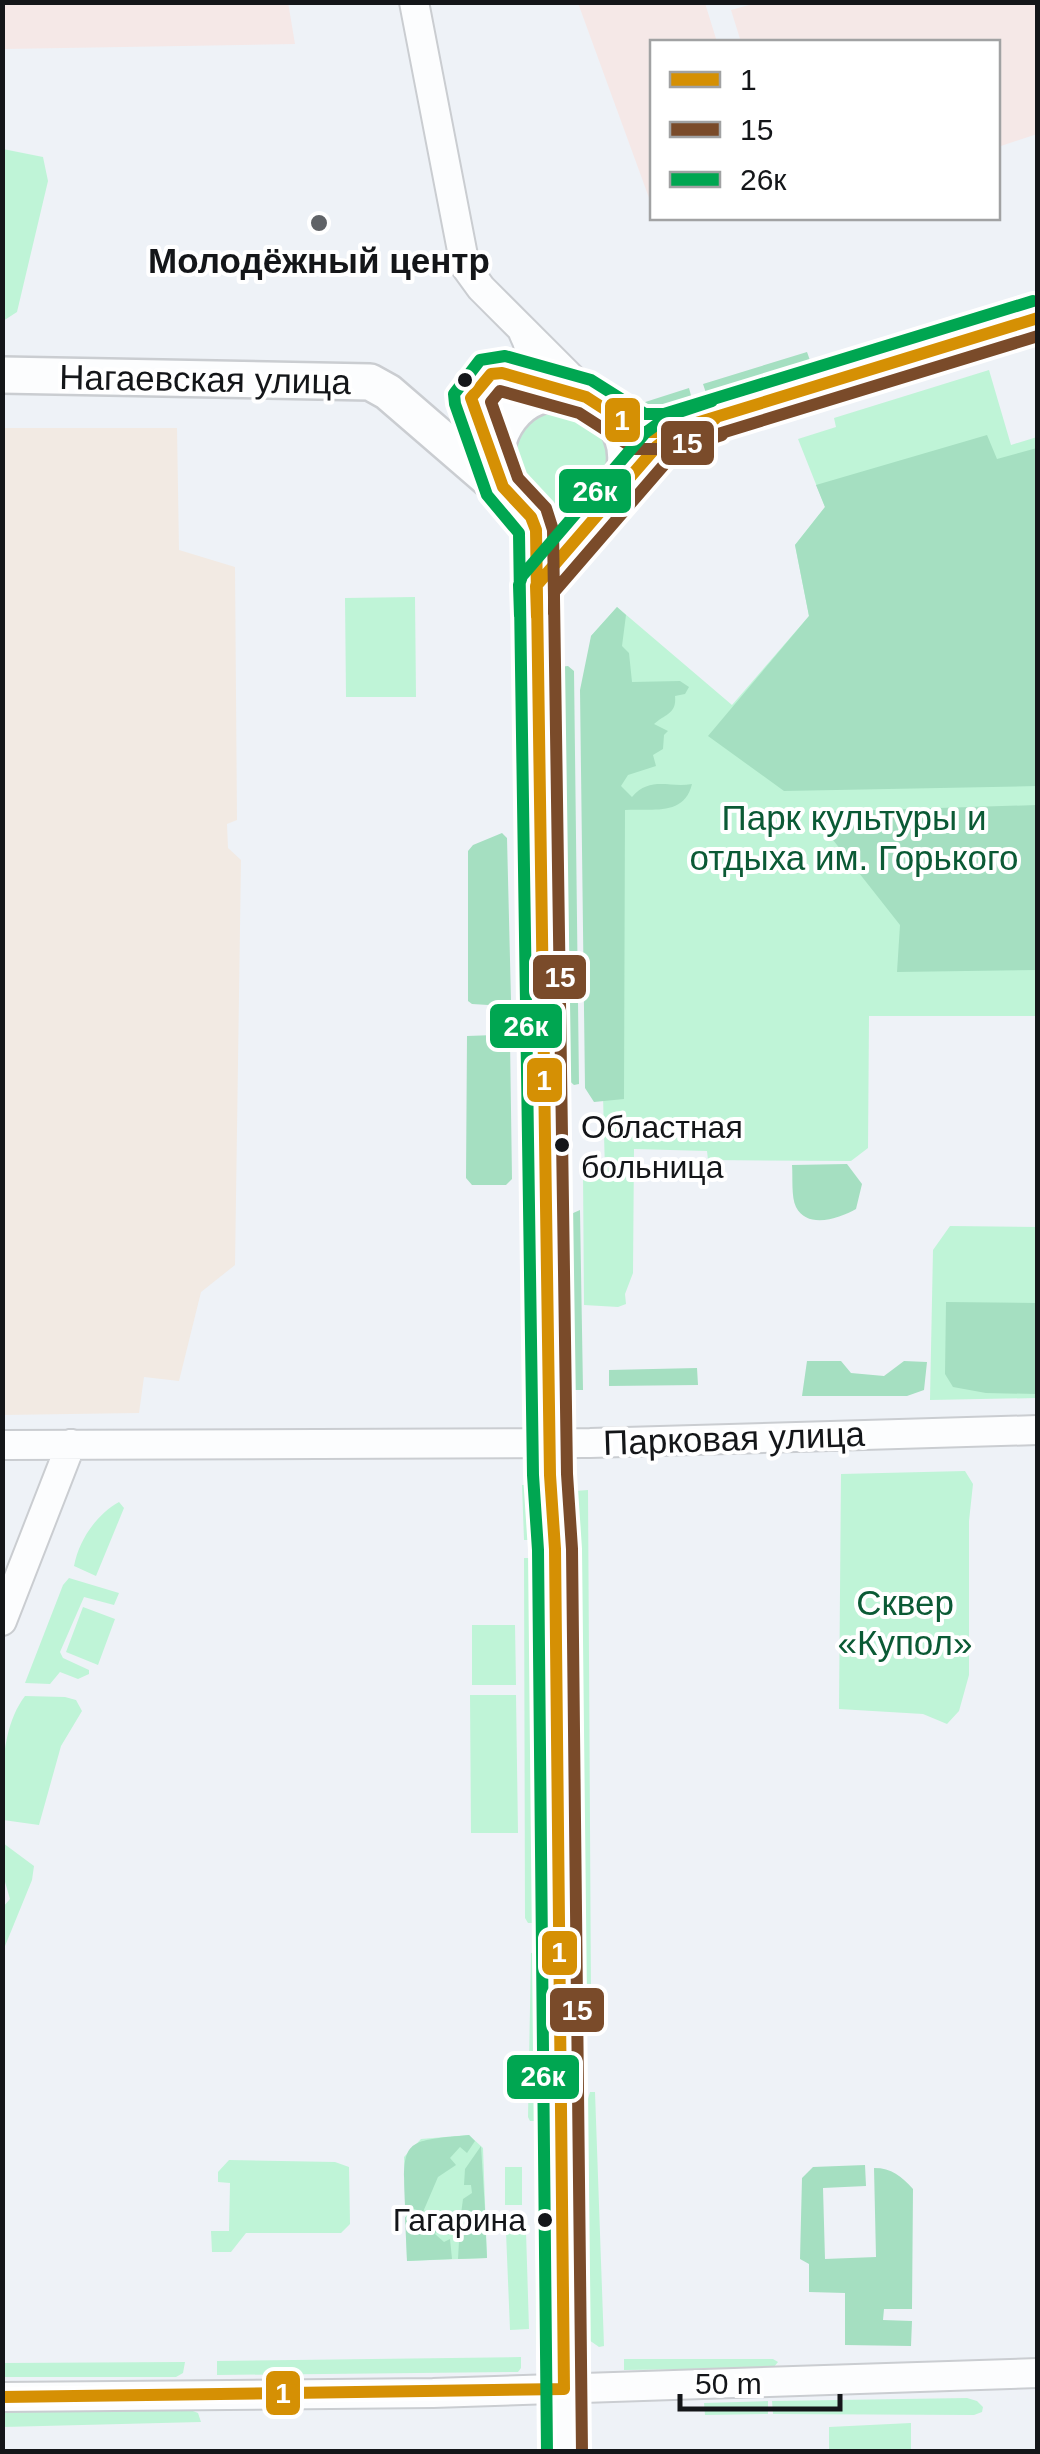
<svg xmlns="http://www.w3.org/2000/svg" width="1040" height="2454" font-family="Arial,sans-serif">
  <rect width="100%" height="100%" fill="#eef2f7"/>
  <path fill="#f5e8e7" d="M288 2 295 44 5 49 3 43V3Z
    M578 3H705L717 42H652V206Z
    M756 3H1037V134L998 147V42H741L731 10Z"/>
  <path fill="#f2eae3" d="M2 428H177L179 550 235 567 237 820 227 824 228 848 241 860 235 1265 201 1292 179 1381 144 1377 139 1413 3 1415Z"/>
  <path fill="#bff4d7" d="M3 149 43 157 48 181 17 312 3 321Z
    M989 370 1011 445 1037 437V1016H869L868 1148 851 1161 708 1160 707 1151 634 1149 633 1273 625 1294 626 1304 618 1307 584 1305 583 1173 605 1172 591 636 617 607 732 705 809 616 795 545 825 507 798 439 836 427 834 418Z
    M514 458a47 47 0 1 1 94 0a47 47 0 1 1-94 0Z
    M415 597 416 697H346L345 598Z
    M950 1226 1037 1227V1398L930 1400 933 1250Z
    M965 1471 973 1484 969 1521V1675L959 1711 947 1724 923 1714 839 1709 841 1474Z
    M522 1485H537L538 1540H524Z
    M588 1490 591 1994 577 1975 575 1491Z
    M119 1502 124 1508 96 1576 74 1566C79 1540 96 1515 119 1502Z
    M524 1558H539L542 1923H528L525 1918Z
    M69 1578 119 1593 114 1605 84 1597 60 1652 63 1658 89 1670V1674L78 1679 60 1672 50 1684 25 1683 63 1585Z
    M83 1607 115 1619 98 1665 66 1652Z
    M472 1625H515L516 1685H472Z
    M470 1695H516L518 1833H471Z
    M25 1696 65 1697 76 1700 82 1711 61 1746 39 1825 3 1820C2 1779 0 1729 25 1696Z
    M3 1843 34 1866 32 1880 3 1951V1907L10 1899 3 1875Z
    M531 1953 551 1954 544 2121H530L528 2117Z
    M590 2092H595L604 2346 599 2347 589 2340 583 2116Z
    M469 2135 483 2148 487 2258 407 2261 404 2157 421 2139Z
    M229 2160 335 2162 349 2167 350 2224 341 2233H246L231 2252H212L211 2231H229L230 2183 218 2182V2172Z
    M505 2167H522V2205H505Z
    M526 2231 529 2329 510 2330 506 2232Z
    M535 2242H543L546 2255 549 2342 544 2348H536Z
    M521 2357V2368L518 2372 217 2375V2361Z
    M624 2359H773L778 2362 773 2368 624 2370Z
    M185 2362 183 2373 176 2377H3V2363Z
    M967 2398 977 2401 983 2407 982 2412 974 2415 773 2414 772 2401Z
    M768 2401V2414L705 2415 704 2403Z
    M188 2409 198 2413 201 2422 3 2427V2412Z
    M911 2423V2451H829V2427Z"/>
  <path fill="#a5dfc1" d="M807 352 812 366 708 399 703 384Z
    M689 388 693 403 659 411 639 404Z
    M987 435 997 459 1037 448V786L784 791 708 736 809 616 795 545 825 507 816 485Z
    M617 607 626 615 622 646 629 653 632 682 680 681 689 687 685 694 675 696C677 714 665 714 654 724L668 731 664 735 663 749 653 755 656 766 628 775 621 786 632 797C650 776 669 788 692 784 684 817 652 808 625 810L624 1099 594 1102 585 1088 580 690 591 636Z
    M568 666 574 671 579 1084 574 1085 565 1077 559 667Z
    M1037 805V970L897 972 900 925 811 812Z
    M502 833 507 838 511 1000 505 1006 472 1004 468 1001V851L473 845Z
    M495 1035 510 1040 512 1179 506 1185H472L466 1178 467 1036Z
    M847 1164 862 1184 856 1209C840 1218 808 1230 796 1207 791 1197 793 1177 792 1165Z
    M580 1210 583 1390H572L571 1214Z
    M946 1302 1037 1303V1394L986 1393 953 1387 945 1374Z
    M807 1361H841L851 1373 884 1376 904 1361 927 1362 924 1390 907 1396H802Z
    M697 1368 698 1385 609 1386V1370Z
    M469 2135 475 2141 467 2153 460 2147 450 2158 456 2165 438 2177 423 2212 405 2206C402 2139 403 2141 469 2135Z
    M481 2146 485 2210 461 2214 463 2199 472 2193 471 2185H464L465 2169Z
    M865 2165 866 2186 823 2188 825 2259 876 2257 874 2168C892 2168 901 2176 913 2189L912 2309H884L883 2320 912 2321 911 2346 845 2345V2293L809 2292V2264L800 2259 802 2178 813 2167Z
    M405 2217 436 2228 439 2229 435 2234 444 2242 450 2239 452 2259 407 2261Z
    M485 2217 487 2258 458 2259 460 2223Z"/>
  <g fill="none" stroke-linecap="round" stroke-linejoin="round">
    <defs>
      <path id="minor" d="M414 2 465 266 481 288 592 399
        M518 409C536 386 536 358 523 332
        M2 1445 590 1443 1038 1430
        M2 1621 71 1444
        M2 2397 433 2393 1038 2373"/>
      <path id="major" d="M2 375 370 382 388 392 513 500
        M610 415C664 485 566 564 511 499 500 485 495 466 497 449 500 426 516 405 537 397 591 376 600 422 640 432 655 435 671 431 686 428
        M668 437 686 428 1038 318
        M526 512 536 530 550 1475 555 1549 565 2452
        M536 586 601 510"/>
    </defs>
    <use href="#minor" stroke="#cacdd1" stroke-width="32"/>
    <use href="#major" stroke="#cacdd1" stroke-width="40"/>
    <use href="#minor" stroke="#fcfdfe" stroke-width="28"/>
    <use href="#major" stroke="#fcfdfe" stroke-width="35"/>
    <defs>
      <path id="bus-1" d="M537 617 536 586 657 446 677 431 715 419
        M564 2389 555 1549 550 1475 536 530 531 517 503 487 471 398 491 374 502 373 586 397 640 432H667L1038 318
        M2 2397 564 2389"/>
      <path id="bus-2" d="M554 614V592L669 459 685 447 722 435
        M582 2452 572 1549 567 1474 553 530 546 508 518 478 491 402 500 391 579 413 635 449H669L1038 336"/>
      <path id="bus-3" d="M520 616 519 585 522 576 645 433 670 415 712 401
        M547 2452 538 1550 533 1475 519 533 487 495 455 404 454 394 480 360 505 356 591 380 645 414H664L1033 301"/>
    </defs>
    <use href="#bus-1" stroke="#fff" stroke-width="20"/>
    <use href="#bus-2" stroke="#fff" stroke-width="20"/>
    <use href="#bus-3" stroke="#fff" stroke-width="20"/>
    <use href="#bus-1" stroke="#d59004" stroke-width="12"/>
    <use href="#bus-2" stroke="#7a4b2a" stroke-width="12"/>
    <use href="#bus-3" stroke="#00a651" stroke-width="12"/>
  </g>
  <circle fill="#606367" stroke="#fff" stroke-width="4" cx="319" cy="223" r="10"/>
  <g fill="#141619" stroke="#fff" stroke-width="4">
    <circle cx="465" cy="380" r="9"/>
    <circle cx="562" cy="1145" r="9"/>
    <circle cx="545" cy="2220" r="9"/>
  </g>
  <g text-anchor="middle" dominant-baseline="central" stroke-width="8" stroke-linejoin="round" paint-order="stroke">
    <g font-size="32" fill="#141619" stroke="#fff" text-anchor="start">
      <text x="581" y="1127">Областная<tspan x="581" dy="40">больница</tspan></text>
      <text x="526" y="2220" text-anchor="end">Гагарина</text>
    </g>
    <g font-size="35" font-weight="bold" fill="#141619" stroke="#fff">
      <text x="319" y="260">Молодёжный центр</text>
    </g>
    <g font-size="35" fill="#141619" stroke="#fff">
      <text transform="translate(205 379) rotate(1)">Нагаевская улица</text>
      <text transform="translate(734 1438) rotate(-2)">Парковая улица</text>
    </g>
    <g font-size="35" fill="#0b5a35" stroke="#fff">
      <text x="854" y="817">Парк культуры и<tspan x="854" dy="40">отдыха им. Горького</tspan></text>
      <text x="905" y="1602">Сквер<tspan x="905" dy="40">«Купол»</tspan></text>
    </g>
  </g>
  <g stroke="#fff" stroke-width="4">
    <rect x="603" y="396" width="39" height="48" rx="10" fill="#d59004"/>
    <rect x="659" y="419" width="57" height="48" rx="10" fill="#7a4b2a"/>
    <rect x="557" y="467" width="76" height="48" rx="10" fill="#00a651"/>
    <rect x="531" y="953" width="57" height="48" rx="10" fill="#7a4b2a"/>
    <rect x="488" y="1002" width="76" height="48" rx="10" fill="#00a651"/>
    <rect x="525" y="1056" width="39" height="48" rx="10" fill="#d59004"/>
    <rect x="540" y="1929" width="39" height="48" rx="10" fill="#d59004"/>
    <rect x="548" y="1986" width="58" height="48" rx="10" fill="#7a4b2a"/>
    <rect x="505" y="2053" width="76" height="48" rx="10" fill="#00a651"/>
    <rect x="264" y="2369" width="38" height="48" rx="10" fill="#d59004"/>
  </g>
  <g font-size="28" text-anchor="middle" font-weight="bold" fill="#fff">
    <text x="622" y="430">1</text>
    <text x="687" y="453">15</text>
    <text x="595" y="501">26к</text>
    <text x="560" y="987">15</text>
    <text x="526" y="1036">26к</text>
    <text x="544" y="1090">1</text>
    <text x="559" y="1962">1</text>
    <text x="577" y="2020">15</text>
    <text x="543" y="2086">26к</text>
    <text x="283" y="2403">1</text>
  </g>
  <rect width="1040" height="2454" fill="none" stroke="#141619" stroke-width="10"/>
  <rect x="650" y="40" width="350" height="180" fill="#ffffff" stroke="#a1a2a3" stroke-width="2.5"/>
  <rect x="670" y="72" width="50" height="15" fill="#d59004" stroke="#a1a2a3" stroke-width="2.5"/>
  <text x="740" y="90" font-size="30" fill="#141619">1</text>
  <rect x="670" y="122" width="50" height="15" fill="#7a4b2a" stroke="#a1a2a3" stroke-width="2.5"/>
  <text x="740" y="140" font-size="30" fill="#141619">15</text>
  <rect x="670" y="172" width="50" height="15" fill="#00a651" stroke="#a1a2a3" stroke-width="2.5"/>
  <text x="740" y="190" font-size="30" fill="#141619">26к</text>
  <path d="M680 2394v15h160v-15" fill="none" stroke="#141619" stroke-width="5"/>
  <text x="695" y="2394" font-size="30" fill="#141619" stroke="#ffffff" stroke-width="8" paint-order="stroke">50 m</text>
</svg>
